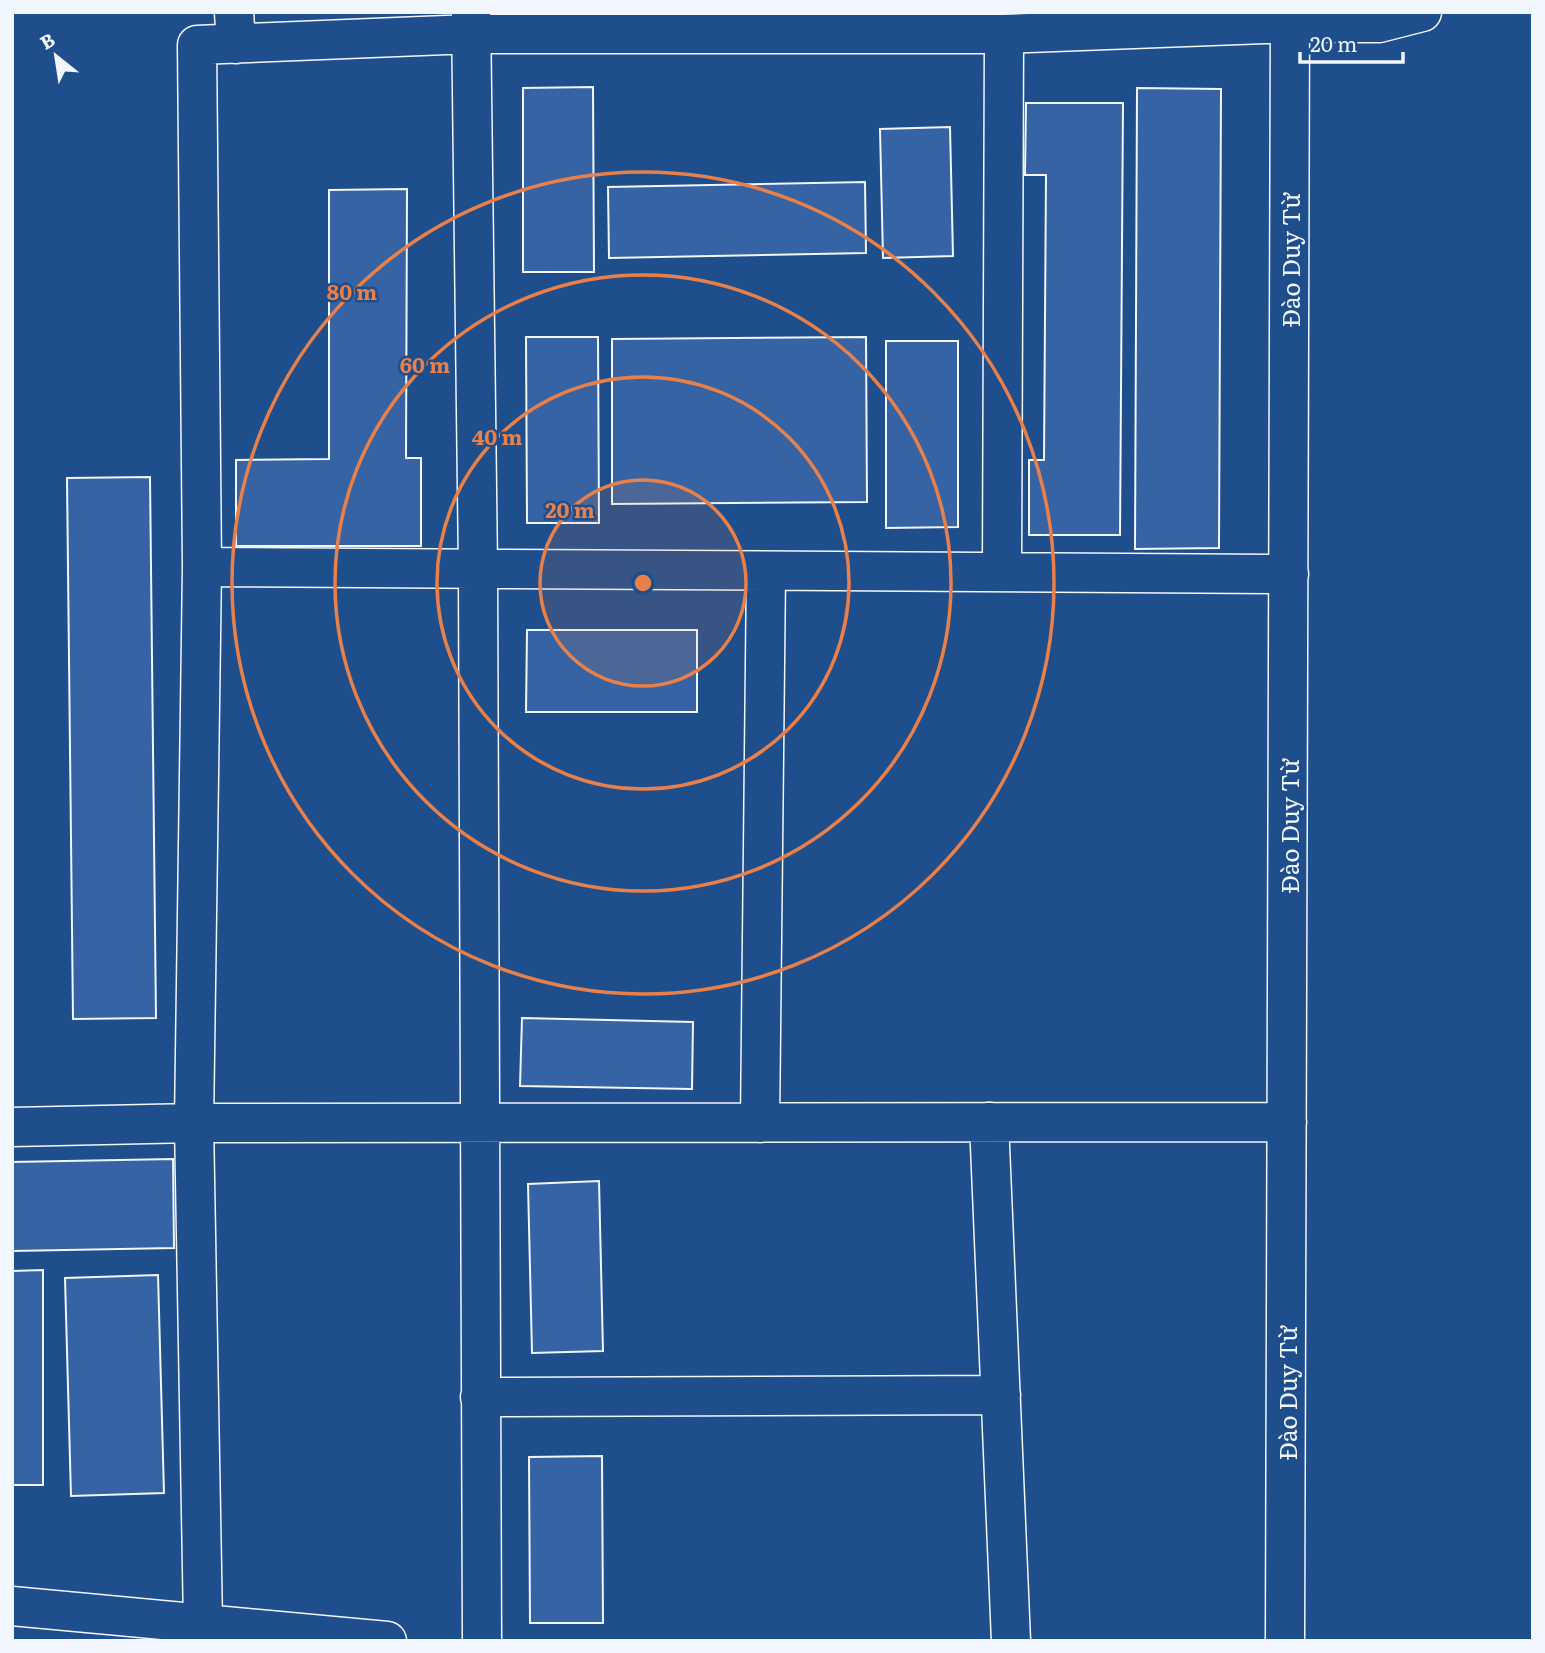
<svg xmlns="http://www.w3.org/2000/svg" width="1545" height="1653" font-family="Literata,serif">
  <rect width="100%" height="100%" fill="#1f4e8c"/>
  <path fill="#3563a3" stroke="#f2f6ff" stroke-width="2" d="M593 87 594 272H523V88Z
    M1137 88 1221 89 1219 548 1135 549Z
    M1026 103H1123L1120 535H1029V460H1044L1046 175H1025Z
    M950 127 953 256 883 258 880 129Z
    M865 182 866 253 609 258 608 187Z
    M407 189 406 458H421V546H236V460L329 459V190Z
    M526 337H598L599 523H527Z
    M866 337 867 502 612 504V339Z
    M886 341H958V527L886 528Z
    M150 477 156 1018 73 1019 67 478Z
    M527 630H697V712H526Z
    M522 1018 693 1022 692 1089 520 1086Z
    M173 1159 174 1248 12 1251V1162Z
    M599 1181 603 1351 532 1353 528 1184Z
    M43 1270V1485H12V1271Z
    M158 1275 164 1493 71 1496 65 1278Z
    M602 1456 603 1623H530L529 1457Z"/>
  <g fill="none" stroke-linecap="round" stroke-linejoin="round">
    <defs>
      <path id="minor" d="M234 12 236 44
        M471 12 478 569 482 1641
        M202 567 1289 574
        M1002 572 1004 34
        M989 1122 1011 1641
        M760 1123 766 571
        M12 1127 194 1123 1287 1122
        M480 1397 1001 1395
        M12 1606 387 1641
        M203 1624 194 1123 202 567 197 45 471 34H1004L1290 23H1379L1422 12
        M1285 1641 1290 12"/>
    </defs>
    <use href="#minor" stroke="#f2f6ff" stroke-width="41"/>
    <use href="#minor" stroke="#1f4e8c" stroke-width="38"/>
  </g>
  <circle cx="643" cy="583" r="103" fill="#ea8049" fill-opacity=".12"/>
  <g fill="none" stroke="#ea8049" stroke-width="3.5">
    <circle cx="643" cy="583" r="103"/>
    <circle cx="643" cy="583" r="206"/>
    <circle cx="643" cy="583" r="308"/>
    <circle cx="643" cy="583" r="411"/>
  </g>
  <g text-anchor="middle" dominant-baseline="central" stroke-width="5" stroke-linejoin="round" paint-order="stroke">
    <g font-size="24" fill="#f2f6ff" stroke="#1f4e8c">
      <text transform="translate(1289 260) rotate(-90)">Đào Duy Từ</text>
      <text transform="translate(1288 826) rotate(-90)">Đào Duy Từ</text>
      <text transform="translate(1286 1393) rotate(-90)">Đào Duy Từ</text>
    </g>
  </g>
  <circle cx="643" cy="583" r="10" fill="#ea8049" stroke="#1f4e8c" stroke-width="3.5"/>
  <g font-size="21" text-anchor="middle" font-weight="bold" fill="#ea8049" stroke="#1f4e8c" stroke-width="5" stroke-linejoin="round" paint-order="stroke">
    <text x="352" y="300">80 m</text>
    <text x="425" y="373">60 m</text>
    <text x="497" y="445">40 m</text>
    <text x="570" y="518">20 m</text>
  </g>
  <rect width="1545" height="1653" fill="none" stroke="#f2f6ff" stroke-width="28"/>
  <g transform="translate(56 56) rotate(330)" stroke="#1f4e8c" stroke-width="5" paint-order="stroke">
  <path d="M0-5L12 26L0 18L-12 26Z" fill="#f2f6ff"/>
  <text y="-10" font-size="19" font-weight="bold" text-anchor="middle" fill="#f2f6ff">B</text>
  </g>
  <path d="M1300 52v10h103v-10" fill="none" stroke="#f2f6ff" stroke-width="3.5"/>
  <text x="1310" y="52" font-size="21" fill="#f2f6ff" stroke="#1f4e8c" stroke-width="5" paint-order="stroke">20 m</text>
</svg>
